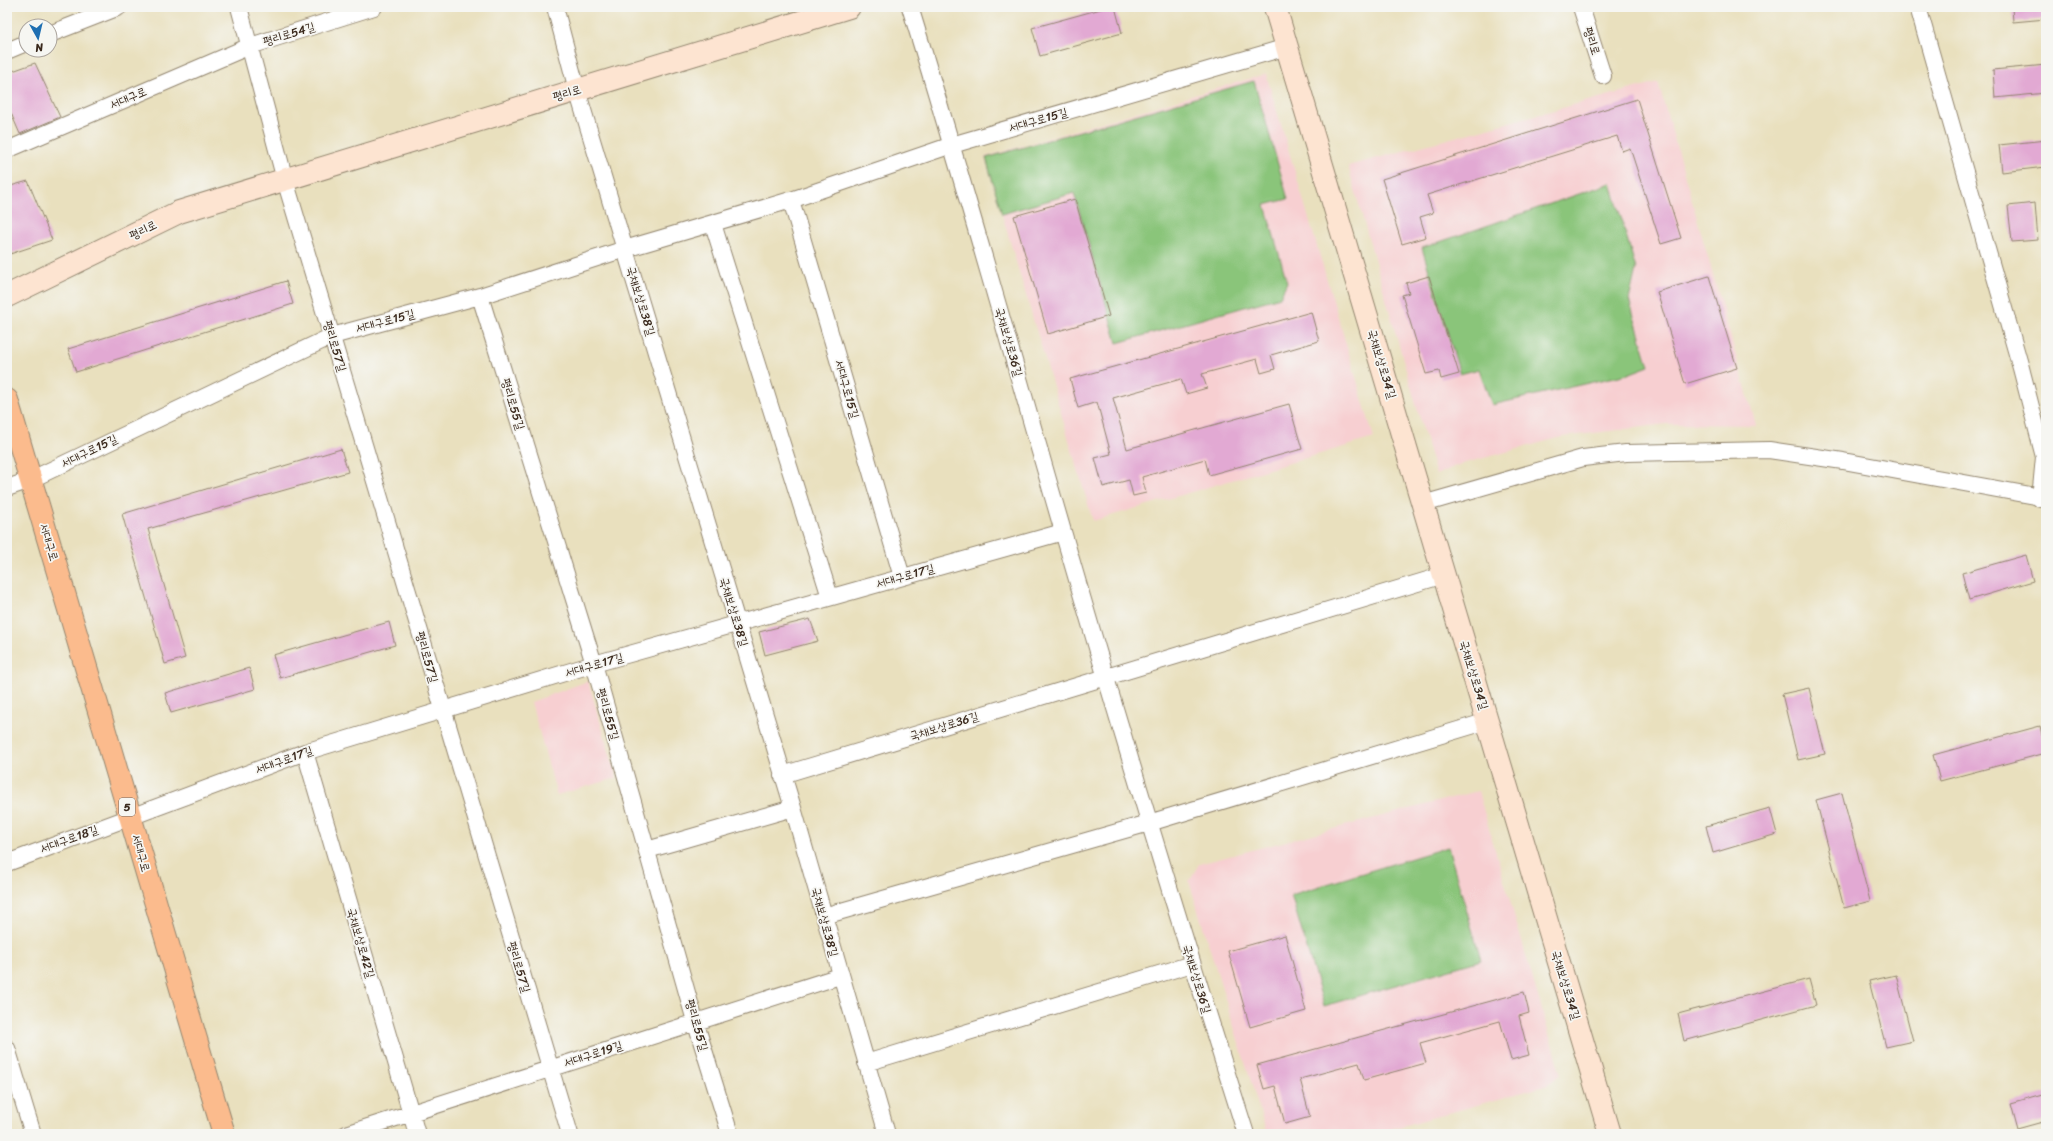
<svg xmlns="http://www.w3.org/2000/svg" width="2053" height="1141" font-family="Sriracha,'Poor Story',sans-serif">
  <rect width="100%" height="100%" fill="#f6f6f2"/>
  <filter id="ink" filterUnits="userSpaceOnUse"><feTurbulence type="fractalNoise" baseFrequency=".025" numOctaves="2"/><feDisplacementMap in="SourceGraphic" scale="8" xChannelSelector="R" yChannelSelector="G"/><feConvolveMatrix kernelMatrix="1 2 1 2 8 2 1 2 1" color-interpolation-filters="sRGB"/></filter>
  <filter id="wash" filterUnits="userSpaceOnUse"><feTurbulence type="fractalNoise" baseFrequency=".012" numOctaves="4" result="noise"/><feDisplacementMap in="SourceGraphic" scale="16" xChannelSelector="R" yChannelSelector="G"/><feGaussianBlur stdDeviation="0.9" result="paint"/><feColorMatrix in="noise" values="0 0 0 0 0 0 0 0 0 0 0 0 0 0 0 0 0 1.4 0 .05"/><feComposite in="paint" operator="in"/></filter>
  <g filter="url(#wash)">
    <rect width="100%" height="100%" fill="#e9e0be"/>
    <path fill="#f7cfd1" d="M1266 74 1374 438 1093 521 985 157Z
      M1658 82 1756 425 1667 424 1562 437 1458 465 1436 475 1348 166Z
      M588 681 617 778 557 795 531 702Z
      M1478 791 1561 1075 1545 1086 1374 1134H1267L1189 881 1199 864Z"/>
    <path fill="#8ac57a" stroke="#62784c" d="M1254 81 1288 199 1265 205 1287 282 1280 297 1117 343 1074 193 1002 214 986 158Z
      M1611 183 1636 269 1629 300 1649 366 1628 374 1492 405 1479 369 1460 374 1422 248Z
      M1448 847 1481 960 1324 1006 1291 895Z"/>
    <g id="blocks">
      <path fill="#e2a9d3" d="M1108 7H1115L1122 33 1040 56 1032 28Z
        M2012 7H2046V19L2013 22Z
        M35 63 60 117 20 134 7 104V73Z
        M2046 65V93L1995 98 1993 70Z
        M1637 99 1681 238 1661 244 1630 148 1622 151 1617 136 1427 195 1433 213 1420 217 1426 237 1402 244 1382 179Z
        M2046 140V167L2002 172 1999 145Z
        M28 181 52 240 7 255V187Z
        M1075 199 1109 316 1048 334 1014 216Z
        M2035 203 2038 240 2012 242 2008 206Z
        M1429 276 1459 374 1441 379 1439 371 1426 374 1402 295 1409 293 1406 283Z
        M1709 276 1737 368 1685 384 1657 292Z
        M286 281 293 304 76 372 68 349Z
        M1311 312 1319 341 1271 355 1275 369 1261 373 1257 359 1202 374 1207 388 1186 394 1181 379 1113 398 1127 449 1289 404 1302 449 1209 475 1205 459 1142 477 1146 493 1133 496 1129 480 1103 487 1095 458 1111 454 1097 402 1078 408 1070 379Z
        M341 449 348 472 148 529 185 658 165 664 122 514Z
        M2026 555 2033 581 1969 600 1962 573Z
        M810 619 818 641 765 655 759 632Z
        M389 622 395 645 280 678 273 655Z
        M249 668 255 689 171 713 165 693Z
        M1809 688 1825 754 1798 760 1782 694Z
        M2040 726 2046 753 1940 781 1933 755Z
        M1842 793 1870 901 1844 908 1816 800Z
        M1770 808 1777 834 1713 853 1706 826Z
        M1285 935 1306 1011 1250 1027 1228 951Z
        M1896 975 1913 1041 1886 1047 1869 981Z
        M1809 979 1816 1005 1684 1041 1678 1014Z
        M1524 992 1529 1013 1519 1016 1529 1055 1511 1060 1500 1021 1420 1043 1426 1063 1364 1080 1359 1063 1300 1079 1310 1117 1285 1124 1275 1086 1264 1089 1257 1065Z
        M2046 1093V1121L2017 1129 2010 1103Z"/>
    </g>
  </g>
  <g filter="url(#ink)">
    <use href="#blocks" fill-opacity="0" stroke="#92856e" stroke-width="1"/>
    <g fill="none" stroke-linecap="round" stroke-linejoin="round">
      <defs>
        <path id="minor" d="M239 7 285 180 570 1134
          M555 7 577 90 793 808 887 1134
          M910 7C964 182 1013 359 1064 535 1122 735 1183 935 1246 1134
          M1581 7 1603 76
          M1918 7 2021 368 2044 457 2040 499
          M50 34 119 7
          M7 51 26 43
          M7 150 250 46 374 7
          M791 200 902 577
          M713 224 830 597
          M480 296 594 664 695 1021 730 1134
          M7 488 30 480 332 336 480 296 625 249 791 200 952 145 1287 47
          M1423 504 1583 458 1626 453 1769 450 1843 461 2046 498
          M305 752 417 1134
          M782 775 1444 575
          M647 850 793 808
          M7 863 305 752 594 664 1063 532
          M824 916 1149 823 1488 721
          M7 1048 33 1134
          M866 1063 1192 964
          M346 1134 840 976"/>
        <path id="secondary" d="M1275 7 1610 1134
          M7 296 179 212 849 7"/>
        <path id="primary" d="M7 400 224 1134"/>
      </defs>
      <use href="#minor" stroke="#92856e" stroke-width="18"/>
      <use href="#secondary" stroke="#92856e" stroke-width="24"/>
      <use href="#primary" stroke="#92856e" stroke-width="24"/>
      <use href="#minor" stroke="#fff" stroke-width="16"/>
      <use href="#secondary" stroke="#fde4d1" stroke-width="22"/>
      <use href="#primary" stroke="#fbbb8d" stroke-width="22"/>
    </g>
  </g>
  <g text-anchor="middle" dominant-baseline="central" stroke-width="3.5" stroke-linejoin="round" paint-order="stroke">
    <rect fill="#f6f6f2" stroke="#73675e" stroke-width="1" x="119" y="798" width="16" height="18" rx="3"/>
    <g font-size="11" font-weight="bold" fill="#3b2a1e">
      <text x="127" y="807">5</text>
    </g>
    <g font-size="12" fill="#3b2a1e" stroke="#f6f6f2">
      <text transform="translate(289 34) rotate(-17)">평리로54길</text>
      <text transform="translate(1592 41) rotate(72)">평리로</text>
      <text transform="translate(567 93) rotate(-17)">평리로</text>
      <text transform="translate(128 98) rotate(-23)">서대구로</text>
      <text transform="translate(1038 120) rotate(-16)">서대구로15길</text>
      <text transform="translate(143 230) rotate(-26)">평리로</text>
      <text transform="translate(641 301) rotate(73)">국채보상로38길</text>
      <text transform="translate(385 321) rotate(-15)">서대구로15길</text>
      <text transform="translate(1009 342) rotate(74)">국채보상로36길</text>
      <text transform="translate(335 346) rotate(73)">평리로57길</text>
      <text transform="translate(1382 364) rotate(73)">국채보상로34길</text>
      <text transform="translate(847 389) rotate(74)">서대구로15길</text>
      <text transform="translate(513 404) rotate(73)">평리로55길</text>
      <text transform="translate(89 451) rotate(-26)">서대구로15길</text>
      <text transform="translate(49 542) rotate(73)">서대구로</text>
      <text transform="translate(905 576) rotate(-16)">서대구로17길</text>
      <text transform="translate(734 612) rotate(73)">국채보상로38길</text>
      <text transform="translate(427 657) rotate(74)">평리로57길</text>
      <text transform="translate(594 665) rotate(-16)">서대구로17길</text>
      <text transform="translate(1474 675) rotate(73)">국채보상로34길</text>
      <text transform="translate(608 714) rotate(74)">평리로55길</text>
      <text transform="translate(944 726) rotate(-17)">국채보상로36길</text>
      <text transform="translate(284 760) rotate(-20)">서대구로17길</text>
      <text transform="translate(69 839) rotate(-20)">서대구로18길</text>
      <text transform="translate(141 853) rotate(74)">서대구로</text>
      <text transform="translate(825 922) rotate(75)">국채보상로38길</text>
      <text transform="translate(361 943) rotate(74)">국채보상로42길</text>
      <text transform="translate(519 967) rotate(73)">평리로57길</text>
      <text transform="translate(1197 979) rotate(73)">국채보상로36길</text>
      <text transform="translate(1566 985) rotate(73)">국채보상로34길</text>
      <text transform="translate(697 1025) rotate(74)">평리로55길</text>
      <text transform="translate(593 1054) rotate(-18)">서대구로19길</text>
    </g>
  </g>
  <rect width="2053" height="1141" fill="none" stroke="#f6f6f2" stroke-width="24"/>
  <g transform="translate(38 38) rotate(172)"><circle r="19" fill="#f6f6f2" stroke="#aba49d"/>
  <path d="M0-3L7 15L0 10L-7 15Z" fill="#1f6fb2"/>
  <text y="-6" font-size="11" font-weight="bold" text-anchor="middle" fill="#3b2a1e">N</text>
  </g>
</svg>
